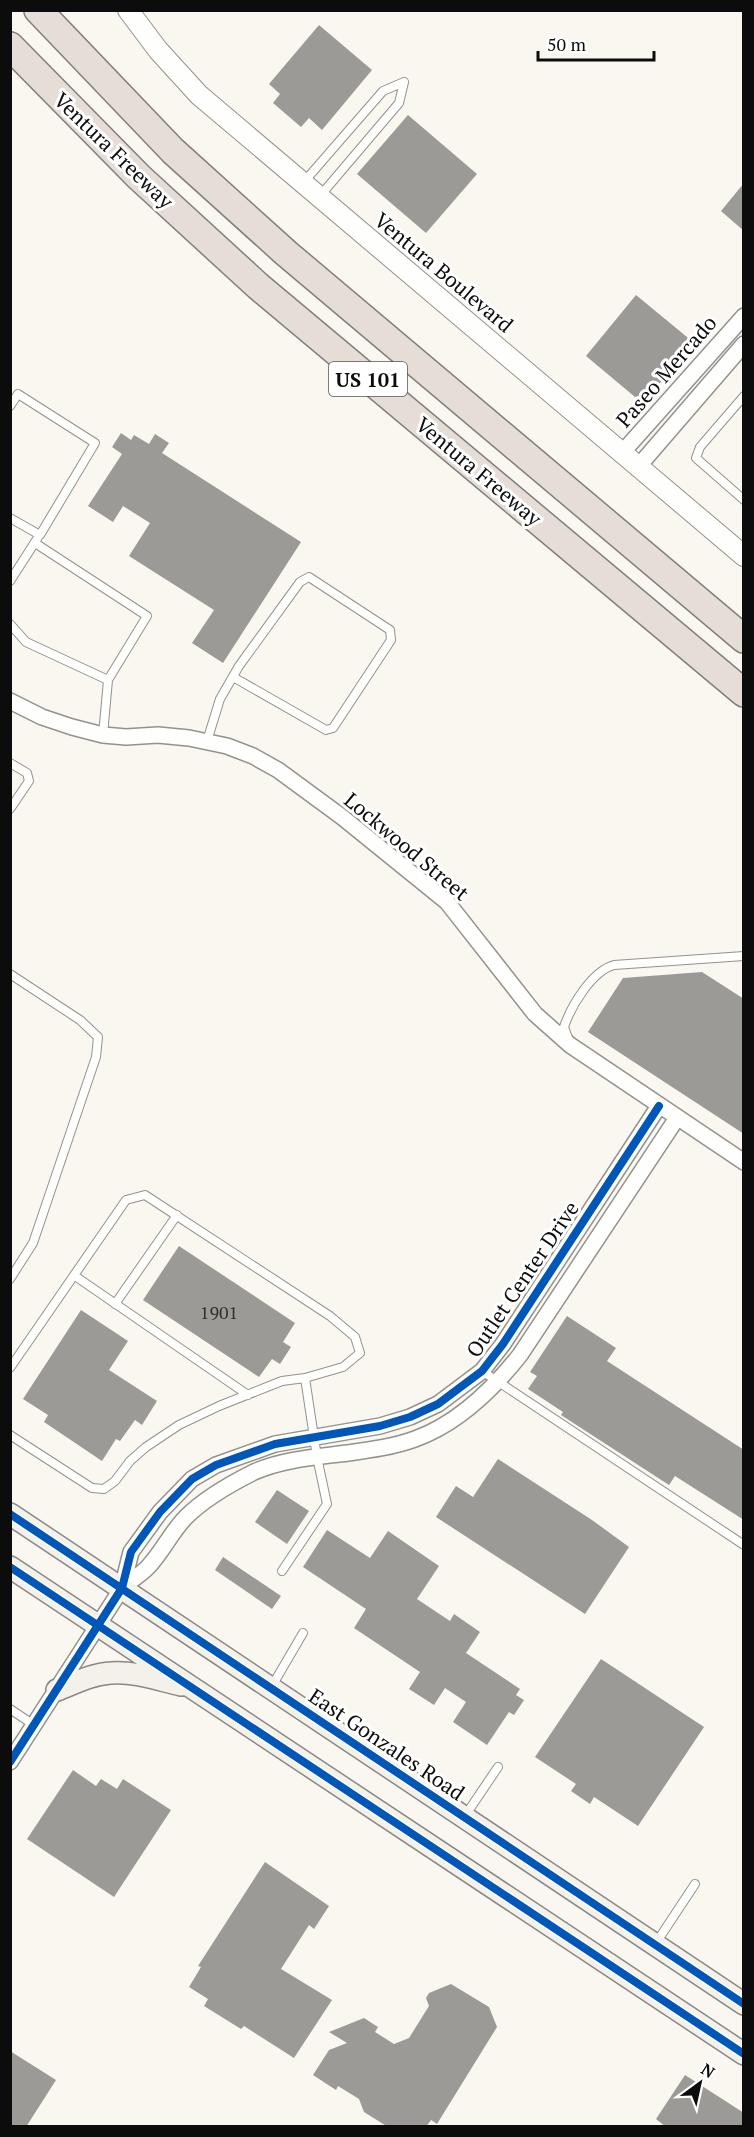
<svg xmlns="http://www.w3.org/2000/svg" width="754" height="2137" font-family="'PT Serif',serif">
  <rect width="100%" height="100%" fill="#faf7f0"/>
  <path fill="#9c9a96" d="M319 25 372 70 322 130 309 118 301 127 273 103 280 94 269 84Z
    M408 115 477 174 426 233 357 174Z
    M744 183V231L721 211Z
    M636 295 693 342 652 393 635 397 586 356Z
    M121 433 131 440 134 435 149 444 155 434 169 443 162 453 301 542 223 663 192 643 214 610 129 556 150 523 123 506 113 522 88 506 122 454 112 447Z
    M702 972 744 999V1134L588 1032 623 978Z
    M179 1246 295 1323 283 1342 291 1347 280 1364 272 1359 259 1377 143 1300Z
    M81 1310 128 1341 109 1370 157 1401 142 1425 135 1420 120 1441 116 1439 102 1461 44 1422 48 1415 23 1399Z
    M567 1316 616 1348 607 1361 744 1450V1520L675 1476 669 1485 561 1415 563 1412 528 1389 537 1376 530 1372Z
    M498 1459 592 1520 629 1547 585 1614 436 1517 456 1486 473 1497Z
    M277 1490 309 1511 287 1544 255 1522Z
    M327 1530 370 1558 388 1531 439 1566 417 1599 450 1621 454 1614 480 1632 466 1653 520 1689 516 1695 524 1700 514 1715 509 1712 487 1745 453 1722 466 1702 445 1688 434 1705 409 1689 420 1672 354 1628 366 1609 303 1567Z
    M223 1557 281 1596 272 1609 215 1570Z
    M601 1659 704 1727 638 1826 594 1797 590 1804 571 1791 576 1784 535 1757Z
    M73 1770 96 1786 101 1779 117 1789 123 1779 171 1810 114 1897 27 1839Z
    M265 1862 329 1906 314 1929 309 1925 281 1969 332 2000 294 2058 244 2026 241 2029 204 2006 208 1999 189 1987 201 1967 198 1966Z
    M451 1984 489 2007 497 2027 437 2124 431 2120 426 2127H388L364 2112 359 2099 338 2086 336 2090 313 2075 329 2050 347 2043 329 2032 364 2018 378 2027 375 2032 394 2044 409 2038 429 2006 426 1998 429 1993Z
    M10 2051 56 2080 26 2127H10Z
    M685 2075 744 2113V2127H666L656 2119Z"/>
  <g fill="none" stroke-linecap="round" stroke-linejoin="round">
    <defs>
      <path id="service" d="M303 183 383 91 404 82
        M320 196 399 103 404 82
        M744 396 700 447 696 458 744 500
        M10 406 18 394 95 443 40 535 10 518
        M10 581 37 539
        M10 624 26 642 108 680 147 616 35 543
        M103 735 108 680
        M207 741 220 699 239 666 300 582 309 577 390 630 391 640 333 728 326 730 233 677
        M10 763 27 773 29 781 10 809
        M10 974 80 1020 98 1037 96 1057 33 1243 10 1279
        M568 1038 564 1027C571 1006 592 971 614 965L744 956
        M75 1276 248 1395
        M115 1304 177 1215
        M10 1368 126 1200 145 1195 330 1316 355 1337 360 1353 343 1367 305 1378 282 1381 219 1406 179 1425 146 1447 130 1461 115 1481 104 1489 92 1488 10 1435
        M482 1371 744 1545
        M282 1571 327 1504 317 1457 305 1378
        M272 1686 303 1633
        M10 1709 34 1725
        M465 1816 498 1767
        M656 1943 695 1884"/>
      <path id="minor" d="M621 454 744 316
        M637 468 744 344
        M10 701 42 717 72 727 103 735 126 737 158 735 189 738 227 746 253 756 278 770 342 817 447 902 535 1014 570 1045 744 1162
        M122 1588C130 1581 140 1575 147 1568 162 1553 171 1532 186 1517 205 1498 230 1484 254 1472 283 1459 317 1457 348 1453 370 1450 393 1447 415 1439 457 1424 493 1389 520 1355L677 1118
        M10 1762 122 1588 131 1552 160 1512 192 1479 216 1465 275 1444 380 1426 410 1417 438 1404 482 1371 503 1344 659 1106"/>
      <path id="tertiary" d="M128 10 158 50 199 95 744 556"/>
      <path id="secondary" d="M10 1514 744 2004
        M10 1567 744 2054
        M57 1690C75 1683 92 1674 111 1673 134 1671 159 1680 181 1685"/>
      <path id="motorway" d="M38 10 173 151 286 253 744 639
        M10 46 139 177 258 286 744 693"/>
    </defs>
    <use href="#service" stroke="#93928f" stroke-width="10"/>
    <use href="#minor" stroke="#93928f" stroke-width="18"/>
    <use href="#tertiary" stroke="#93928f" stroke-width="22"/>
    <use href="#secondary" stroke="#8a8885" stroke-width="24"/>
    <use href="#motorway" stroke="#807f7c" stroke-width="30"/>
    <use href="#service" stroke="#fefefd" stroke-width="8"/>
    <use href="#minor" stroke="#fefefd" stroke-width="15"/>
    <use href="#tertiary" stroke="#fefefd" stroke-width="20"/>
    <use href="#secondary" stroke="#f3f1e9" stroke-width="21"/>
    <use href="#motorway" stroke="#e6ddd6" stroke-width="27"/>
    <defs>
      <path id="cycleway" d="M10 1514 744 2004
        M10 1567 744 2054
        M10 1762 122 1588 131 1552 160 1512 192 1479 216 1465 275 1444 380 1426 410 1417 438 1404 482 1371 503 1344 659 1106"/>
    </defs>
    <use href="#cycleway" stroke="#fff" stroke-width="11"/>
    <use href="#cycleway" stroke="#0057b8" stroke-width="8"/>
  </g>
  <g text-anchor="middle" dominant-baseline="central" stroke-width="6" stroke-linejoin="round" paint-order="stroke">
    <g font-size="18" fill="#30302e">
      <text x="219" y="1312">1901</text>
    </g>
    <rect fill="#fff" stroke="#555" stroke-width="1.5" x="329" y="362" width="78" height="34" rx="4.5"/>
    <g font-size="20" font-weight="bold" fill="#0c0c0c">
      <text x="368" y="379">US 101</text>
    </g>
    <g font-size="21" fill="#0c0c0c" stroke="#fff">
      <text transform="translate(114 150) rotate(44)">Ventura Freeway</text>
      <text transform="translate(444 272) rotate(40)">Ventura Boulevard</text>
      <text transform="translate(666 371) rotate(-49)">Paseo Mercado</text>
      <text transform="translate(479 471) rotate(40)">Ventura Freeway</text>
      <text transform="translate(407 846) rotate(40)">Lockwood Street</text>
      <text transform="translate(522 1279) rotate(-56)">Outlet Center Drive</text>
      <text transform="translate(387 1744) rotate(34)">East Gonzales Road</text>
    </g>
  </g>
  <rect width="754" height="2137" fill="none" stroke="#0c0c0c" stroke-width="24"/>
  <g transform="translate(700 2083) rotate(33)" stroke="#ffffff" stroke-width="4.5" paint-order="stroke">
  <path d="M0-4.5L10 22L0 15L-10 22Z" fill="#0c0c0c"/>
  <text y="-9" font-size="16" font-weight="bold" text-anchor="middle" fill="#0c0c0c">N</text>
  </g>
  <path d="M538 51v9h116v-9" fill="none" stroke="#0c0c0c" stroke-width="3"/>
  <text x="547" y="51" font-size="18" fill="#0c0c0c" stroke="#ffffff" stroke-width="4.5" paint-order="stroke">50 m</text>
</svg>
